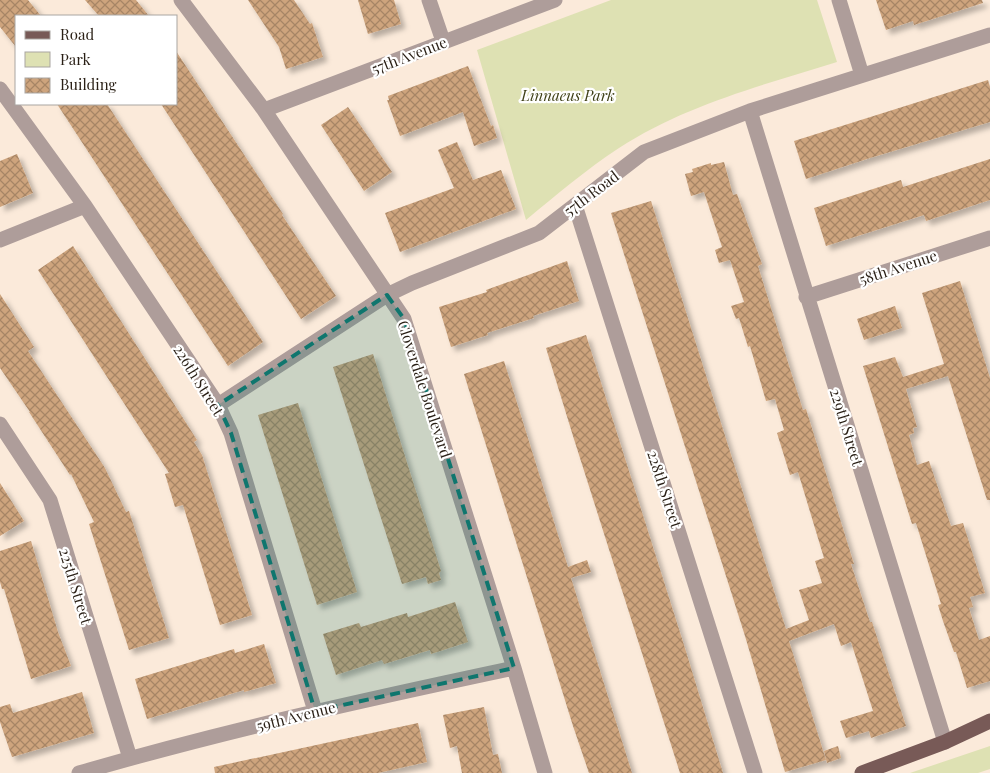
<svg xmlns="http://www.w3.org/2000/svg" width="990" height="773" font-family="'Playfair Display',serif">
  <defs>
    <pattern id="building-cross-hatch" width="8" height="8" patternUnits="userSpaceOnUse" patternTransform="scale(1.25)"><rect width="8" height="8" fill="#cea47d"/><path d="M0 0l8 8M0 8l8-8" fill="none" stroke="#a78565"/></pattern>
    <filter id="shadow"><feDropShadow dx="4.5" dy="4.5" stdDeviation="2.5" flood-color="#0004"/></filter>
  </defs>
  <rect width="100%" height="100%" fill="#fbeada"/>
  <path fill="#dee1b3" d="M611 0H817L837 62C763 85 685 105 619 148 587 169 556 195 526 220L477 50Z
    M990 746V769L978 773H910Z"/>
  <path fill="url(#building-cross-hatch)" filter="url(#shadow)" d="M0 0H28L41 16H16V47L0 27Z
    M85 0H136L149 16H99Z
    M248 0H294L310 24 312 23 323 57 286 69 279 47Z
    M358 0H394L401 24 368 34Z
    M876 0H982L983 3 914 25 913 21 886 30Z
    M176 51 283 214 282 215 336 296 301 319 161 104H176Z
    M468 66 491 126 493 125 497 138 474 146 463 112 400 136 387 100H389L388 96Z
    M988 80 990 87V122L870 158 806 179 794 141Z
    M57 104H107L263 342 228 366Z
    M348 107 392 172 364 191 321 125Z
    M457 142 473 180 501 170 516 209 400 252 385 213 454 188 438 150Z
    M17 154 33 193 0 207V161Z
    M990 159V200L926 221 924 215 826 246 814 208 901 180 903 187Z
    M724 162 733 195 737 194 762 264 758 266 790 369 803 410 806 409 854 564H851L870 622H872L906 726 871 738 869 731 846 738 840 721 873 711 851 642 841 646 834 624 789 641 826 760 785 772 745 636 611 213 651 201 786 629 809 620 799 590 822 583 815 561 824 558 798 472 790 475 777 433 784 430 775 399 766 401 750 346 748 347 739 318 736 319 731 306 744 302 730 260 719 263 715 250 722 247 704 192 691 196 685 174 693 172 692 169 711 163V165Z
    M73 246 197 440 194 442 202 455 252 615 220 625 183 505 175 507 165 474 169 473 38 270Z
    M567 261 579 301 533 316 534 318 487 333 488 335 451 347 439 307 487 292 486 290Z
    M960 281 990 378V500H987L948 376 906 389 917 427 913 428 914 433 909 435 917 465 929 461 951 526 963 523 985 593 970 597 973 607 969 608 979 640 990 636V681L967 688 956 652H954L943 621 938 605 941 604 916 523 912 524 863 366 895 357 903 377 944 364 922 293Z
    M0 294 34 347 28 351 105 468 126 512 129 511 169 638 129 650 89 524 94 522 71 474 70 475 29 412H30L0 368Z
    M895 306 902 328 864 340 857 319Z
    M586 335 684 645 723 773H680L573 436 546 348Z
    M373 354 441 571 439 573 441 580 428 584 426 577 402 584 333 367Z
    M504 361 568 567 587 560 591 572 571 578 632 773H589L573 726 464 374Z
    M298 403 357 592 317 605 258 415Z
    M0 483 24 521 0 536Z
    M31 541 58 632 71 666 31 679 4 589H2L0 582V551Z
    M455 602 468 642 431 654 430 650 384 664 382 660 336 675 323 634 359 623 361 627 407 613 408 617Z
    M264 644 276 683 244 692V690L147 719 135 679 234 649 235 653Z
    M82 692 94 733 12 757 0 722V707L10 704 13 713Z
    M484 707 493 755 498 754 502 773H462L457 746 450 748 443 715Z
    M418 723 427 762 378 773H215L214 767Z
    M838 746 841 758 827 763 824 751Z"/>
  <g fill="none" stroke-linecap="round" stroke-linejoin="round">
    <path stroke="#ae9d9a" stroke-width="15" d="M181 0 264 110 404 319 514 668 545 773
      M429 0 443 41
      M839 0 862 75
      M0 89 85 206 218 405 231 433 315 711
      M264 110 555 0
      M750 111 945 742
      M575 205 755 773
      M0 240 85 206
      M806 297 990 238
      M218 405 387 295 412 283 539 233 644 152 750 111 990 35
      M0 424 50 500 130 758
      M79 773C223 731 368 699 514 668"/>
    <path stroke="#785a57" stroke-width="15" d="M862 773 945 742 990 721"/>
  </g>
  <path fill="#0f766e" fill-opacity="0.2" stroke="#0f766e" stroke-width="4" stroke-dasharray="10 6" stroke-linejoin="round" d="M387 295 404 319 514 668 315 711 231 433 218 405Z"/>
  <g text-anchor="middle" dominant-baseline="central" stroke-width="4.5" stroke-linejoin="round" paint-order="stroke">
    <g font-size="15" fill="#291f15" stroke="#fff">
      <text transform="translate(409 55) rotate(-21)">57th Avenue</text>
      <text transform="translate(591 193) rotate(-37)">57th Road</text>
      <text transform="translate(898 267) rotate(-18)">58th Avenue</text>
      <text transform="translate(199 380) rotate(58)">226th Street</text>
      <text transform="translate(425 389) rotate(72)">Cloverdale Boulevard</text>
      <text transform="translate(847 427) rotate(73)">229th Street</text>
      <text transform="translate(665 489) rotate(72)">228th Street</text>
      <text transform="translate(76 586) rotate(73)">225th Street</text>
      <text transform="translate(296 716) rotate(-14)">59th Avenue</text>
    </g>
    <g font-size="15" font-style="italic" fill="#3f4017" stroke="#fff">
      <text x="568" y="95">Linnaeus Park</text>
    </g>
  </g>
  <rect x="15" y="15" width="162" height="90" fill="#ffffff" stroke="#a9a5a1"/>
  <rect x="25" y="31" width="25" height="8" fill="#785a57" stroke="#a9a5a1"/>
  <text x="60" y="40" font-size="15" fill="#291f15">Road</text>
  <rect x="25" y="52" width="25" height="15" fill="#dee1b3" stroke="#a9a5a1"/>
  <text x="60" y="65" font-size="15" fill="#291f15">Park</text>
  <rect x="25" y="78" width="25" height="15" fill="url(#building-cross-hatch)" stroke="#a9a5a1"/>
  <text x="60" y="90" font-size="15" fill="#291f15">Building</text>
</svg>
